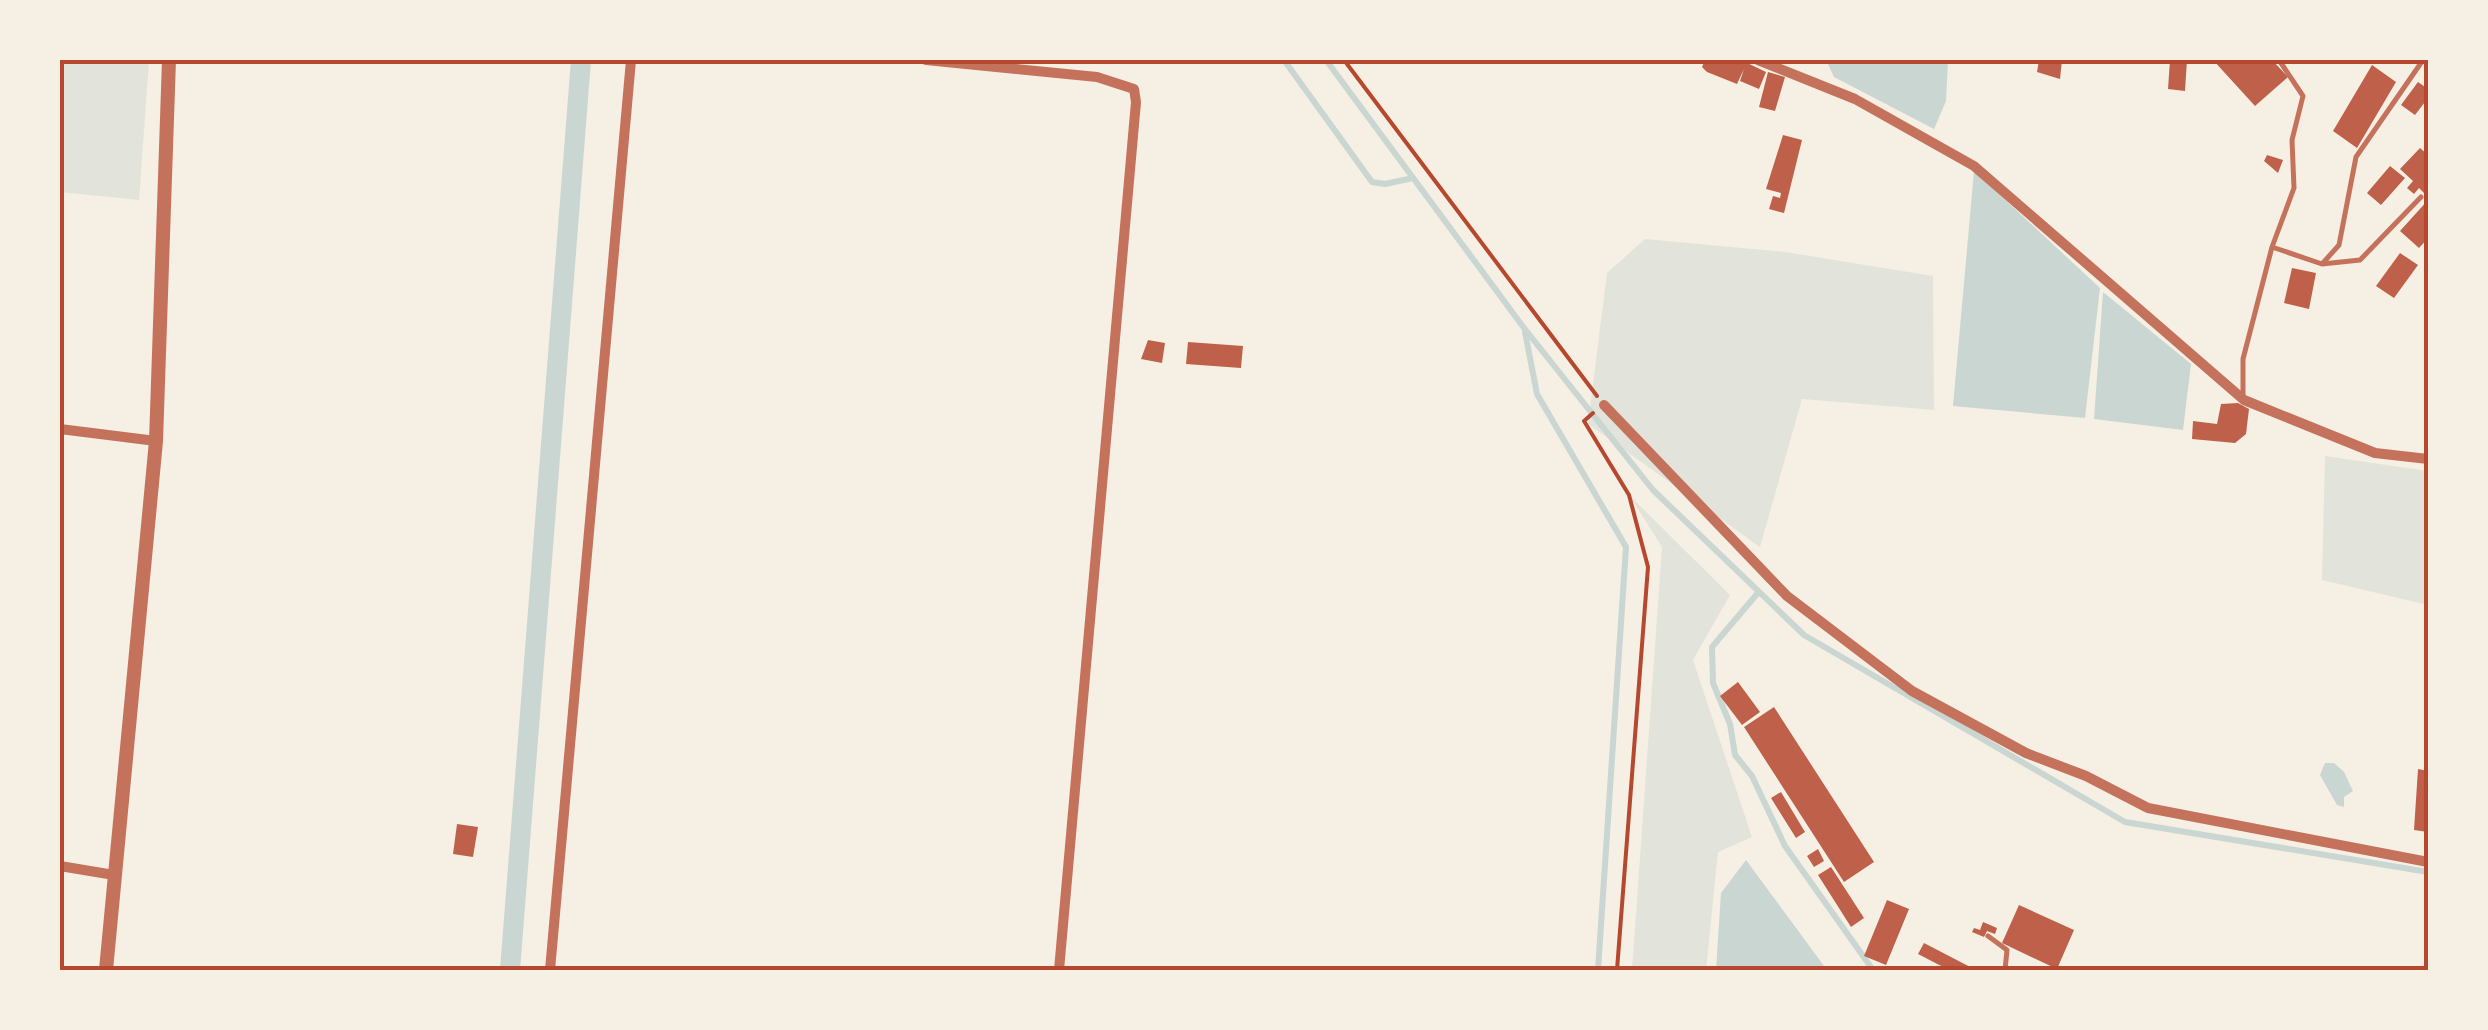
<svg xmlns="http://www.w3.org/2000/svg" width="2488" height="1030" font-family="'Space Grotesk',sans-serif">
  <rect width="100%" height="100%" fill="#f6efe4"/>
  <path fill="#e2e4dc" d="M60 60H149L139 200 60 192Z
    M1645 239 1785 252 1933 276 1934 410 1802 399 1760 547 1588 424 1607 273Z
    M2325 456 2428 471V605L2322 580Z
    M1629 495 1730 595 1693 660 1752 837 1718 852 1706 970H1632L1662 547Z"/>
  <path fill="#c9d6d2" d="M1826 60H1948L1946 101 1934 129 1834 77Z
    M1974 171 2100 288 2085 418 1953 406Z
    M2103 292 2191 364 2183 430 2094 419Z
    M2325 763H2334L2344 772 2353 791 2344 797V807L2337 805 2320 775Z
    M1746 860 1827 970H1716L1721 893Z"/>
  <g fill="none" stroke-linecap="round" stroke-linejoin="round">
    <path stroke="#c9d6d2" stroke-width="6" d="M1284 60 1372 182 1385 184 1413 178
      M1326 60 1524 328 1653 490 1804 635 2125 822 2428 872
      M1525 332 1537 394 1626 547 1598 970
      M1757 594 1712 647 1713 683 1730 724 1735 755 1752 776 1785 846 1873 970"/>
    <path stroke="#c9d6d2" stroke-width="20" d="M510 970 581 60"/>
  </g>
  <path fill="#bf614a" d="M1705 60H1741L1766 72 1759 89 1740 81 1744 69 1737 84 1707 72 1702 67Z
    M2039 60H2062L2060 79 2037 72Z
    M2170 60H2187L2185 91 2168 89Z
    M2213 60H2272L2288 77 2255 106Z
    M2372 65 2396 82 2357 148 2333 131Z
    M1768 72 1785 77 1775 111 1759 107Z
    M2418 82 2428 89V98L2415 115 2401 105Z
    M1783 135 1802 140 1784 213 1769 209 1773 196 1780 198 1781 193 1766 189Z
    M2420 148 2428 155V197L2419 188 2414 194 2407 188 2413 181 2400 169Z
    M2267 155 2283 160 2278 173 2264 161Z
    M2390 166 2405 178 2381 205 2367 193Z
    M2428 200V238L2419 248 2400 231Z
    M2400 253 2418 265 2394 298 2376 286Z
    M2292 268 2316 273 2309 309 2284 303Z
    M1148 340 1165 343 1162 363 1141 359Z
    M1188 342 1243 346 1241 368 1186 364Z
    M2238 403 2249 409 2246 434 2235 443 2192 439 2193 421 2217 424 2221 404Z
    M1738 682 1760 712 1742 725 1720 696Z
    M1774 707 1874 862 1844 882 1744 727Z
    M2418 769 2428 771V832L2414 830Z
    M1781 792 1805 832 1796 838 1771 798Z
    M457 824 478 827 473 857 453 854Z
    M1818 849 1824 861 1814 867 1807 856Z
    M1831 867 1864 918 1851 927 1818 875Z
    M1887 900 1909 909 1886 965 1864 956Z
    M2019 905 2074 930 2057 969 2002 943Z
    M1983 922 1997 928 1995 934 1987 931 1984 937 1972 932 1974 928 1980 930Z
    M1924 943 1976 970H1949L1918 954Z"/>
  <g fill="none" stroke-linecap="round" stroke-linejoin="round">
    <path stroke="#b5482f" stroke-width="4" d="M1344 60 1597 396
      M1593 413 1584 421 1629 495 1648 567 1617 970"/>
    <path stroke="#c5725c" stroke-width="5" d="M2272 247 2322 264 2339 245 2356 157 2423 60
      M2322 264 2360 260 2421 197
      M2243 397V359L2272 247 2294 188 2292 140 2303 96 2279 60
      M1988 936 2007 950 2005 970"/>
    <path stroke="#c5725c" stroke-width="10" d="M926 60 1097 77 1134 89 1136 102 1059 970
      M1758 60 1855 99 1974 166 2244 400 2375 453 2428 459
      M1604 405 1787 596 1912 691 2026 753 2086 776 2148 808 2428 862
      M60 429 156 441
      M60 866 114 875
      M550 970 631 60"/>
    <path stroke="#c5725c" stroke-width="14" d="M106 970 156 441 169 60"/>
  </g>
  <rect width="2488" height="1030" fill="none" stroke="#f6efe4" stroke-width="125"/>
  <rect x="62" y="62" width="2364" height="906" fill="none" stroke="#b5482f" stroke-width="4"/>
</svg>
